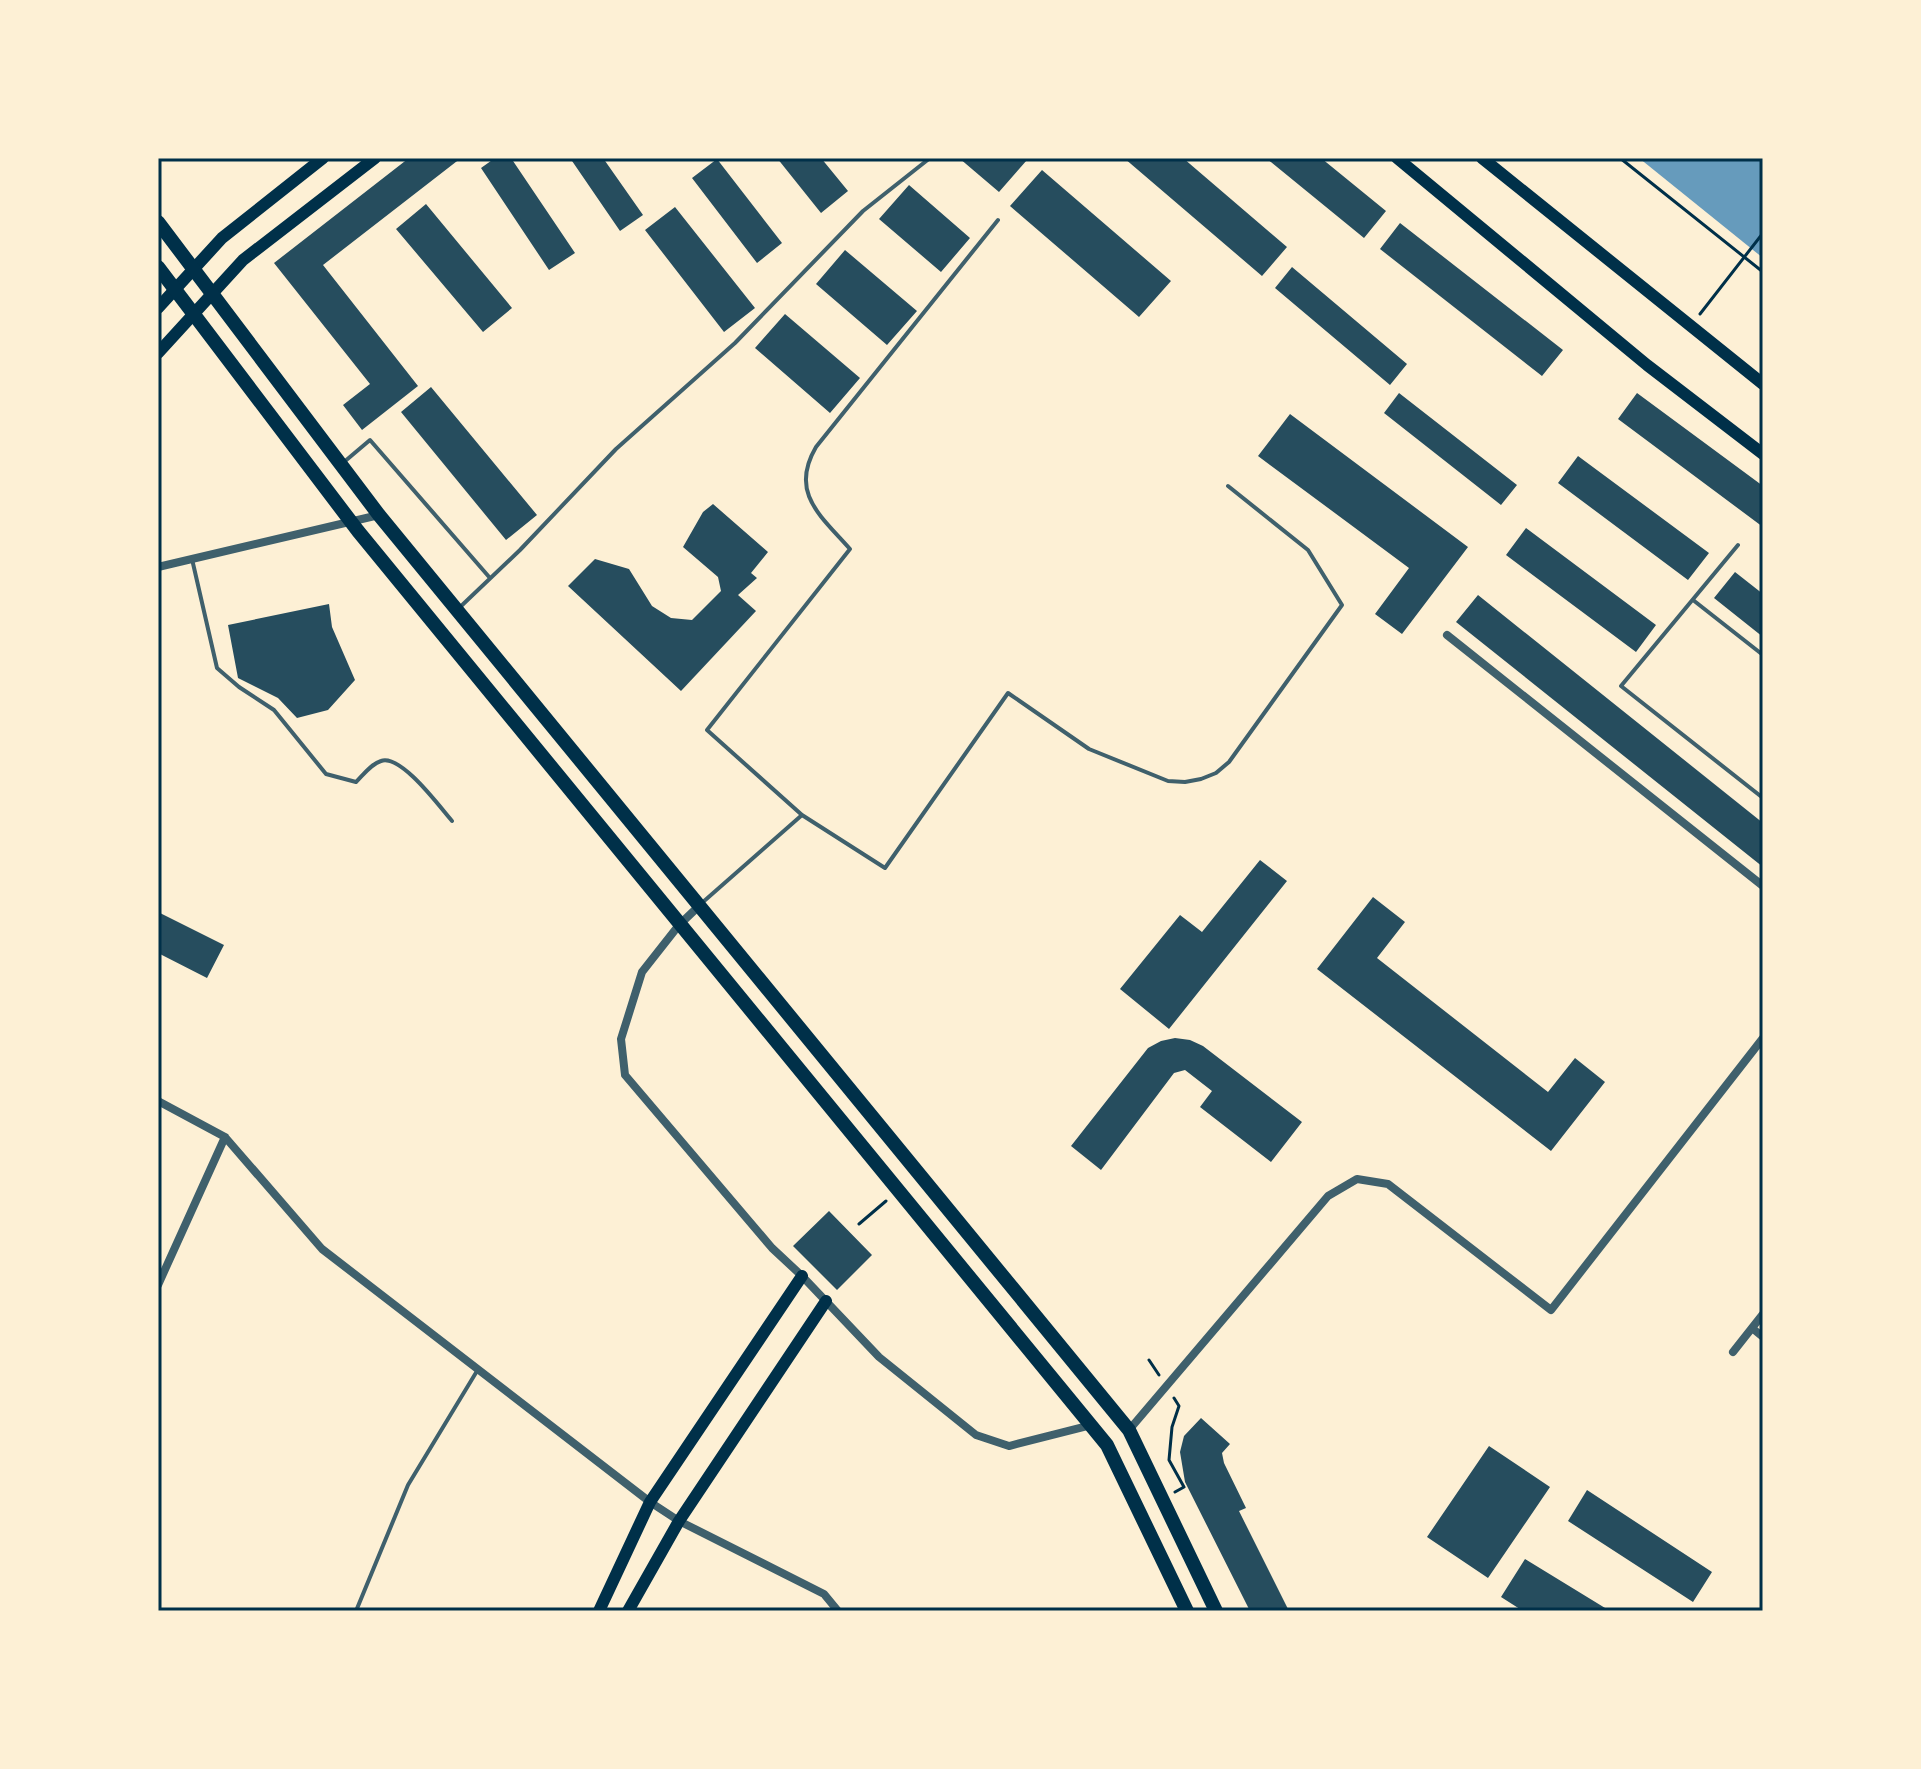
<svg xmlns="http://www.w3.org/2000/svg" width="1921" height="1769" font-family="'Nunito Sans',sans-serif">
  <rect width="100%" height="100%" fill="#fdf0d5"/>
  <path fill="#669bbc" d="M1639 158H1763V258Z"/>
  <path fill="#264d5e" d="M409 158H461L323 265 418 386 362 430 343 405 370 384 274 263Z
    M495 158H511L575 253 549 270 481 168Z
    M570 158H603L643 215 620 231Z
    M777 158H821L848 191 821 213Z
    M959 158H1025L1027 160 999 192Z
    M1124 158H1183L1287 247 1262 276Z
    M1266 158H1321L1386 211 1364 238Z
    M717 159 782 243 757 263 692 178Z
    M1042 170 1171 281 1139 317 1010 206Z
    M909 185 970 238 941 272 879 219Z
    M426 204 512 308 483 332 396 229Z
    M675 207 755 308 724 332 645 230Z
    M1400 223 1563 350 1542 376 1380 249Z
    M845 250 917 311 887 345 816 284Z
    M1292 267 1407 364 1390 385 1275 288Z
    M785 314 860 378 830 413 755 348Z
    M431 387 537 515 506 540 401 412Z
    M1399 393 1517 485 1501 505 1384 413Z
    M1637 393 1763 486V527L1618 419Z
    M1290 414 1468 547 1402 634 1375 614 1409 568 1258 456Z
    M1578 456 1709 553 1688 580 1558 483Z
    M713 504 768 552 751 573 757 578 738 595 756 611 681 691 568 586 595 559 629 569 652 606 671 618 692 620 721 591 718 577 683 547 703 512Z
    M1526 528 1656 625 1636 652 1506 555Z
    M1735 572 1763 594V637L1714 598Z
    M1478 595 1763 823V867L1456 622Z
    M329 604 332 627 355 680 328 710 297 718 278 698 238 678 228 625Z
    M1260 860 1287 881 1169 1029 1120 989 1180 915 1202 932Z
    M1373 897 1405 922 1377 958 1548 1092 1575 1058 1605 1082 1551 1151 1317 969Z
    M158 912 224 945 207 978 158 953Z
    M1175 1038 1190 1040 1203 1046 1302 1122 1271 1162 1200 1107 1212 1091 1185 1070 1174 1073 1101 1170 1071 1146 1148 1048 1161 1041Z
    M829 1211 872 1255 837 1290 793 1246Z
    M1201 1418 1230 1444 1222 1453 1224 1463 1246 1508 1239 1511 1289 1611H1250L1185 1482 1180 1452 1184 1436Z
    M1489 1446 1550 1487 1488 1578 1427 1537Z
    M1587 1490 1712 1572 1693 1602 1568 1521Z
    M1525 1559 1610 1611H1523L1501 1597Z"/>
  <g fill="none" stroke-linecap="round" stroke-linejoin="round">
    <path stroke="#003049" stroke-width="3" d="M1620 158 1763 272
      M1700 314 1763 233
      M859 1224 886 1201
      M1149 1360 1159 1375
      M1174 1398 1179 1406 1172 1427 1169 1460 1184 1487 1175 1492"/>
    <path stroke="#3f606c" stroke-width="4" d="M344 462 370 440 490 578
      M1738 545 1621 686 1763 798
      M192 559 217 668 239 687 274 710 326 774 356 782C363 775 371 764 381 761 401 754 439 806 452 821
      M1693 600 1763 655
      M458 609 520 550 616 449 735 343 863 211 930 158
      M802 815 885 868 1008 693 1089 749 1168 781 1185 782 1201 779 1216 773 1229 762 1342 605 1308 550 1228 486
      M703 902 802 815 707 730 850 549C821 516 789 493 816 447L998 220
      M356 1611 408 1485 477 1371"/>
    <path stroke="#3f606c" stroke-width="8" d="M158 567 379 515
      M1447 635 1763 886
      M699 906 679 925 642 972 621 1039 625 1075 772 1248 802 1276 879 1357 976 1435 1009 1446 1091 1425
      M158 1101 225 1137 322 1249 650 1502 679 1521 824 1594 838 1611
      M158 1285 225 1137
      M1752 1328 1763 1337
      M1733 1352 1763 1314
      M1129 1430 1328 1196 1357 1179 1388 1184 1551 1310 1763 1038"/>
    <path stroke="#003049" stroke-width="12" d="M1397 158 1647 365 1763 454
      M1482 158 1763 384
      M158 308 222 238 323 158
      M158 353 243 260 375 158
      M599 1611 650 1502 802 1276
      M628 1611 679 1521 826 1301"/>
    <path stroke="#003049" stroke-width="14" d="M158 222 379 515 1129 1430 1216 1611
      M158 267 358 531 1107 1445 1187 1611"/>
  </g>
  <rect width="1921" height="1769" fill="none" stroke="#fdf0d5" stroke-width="320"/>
  <rect x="160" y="160" width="1601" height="1449" fill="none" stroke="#003049" stroke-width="3"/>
</svg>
